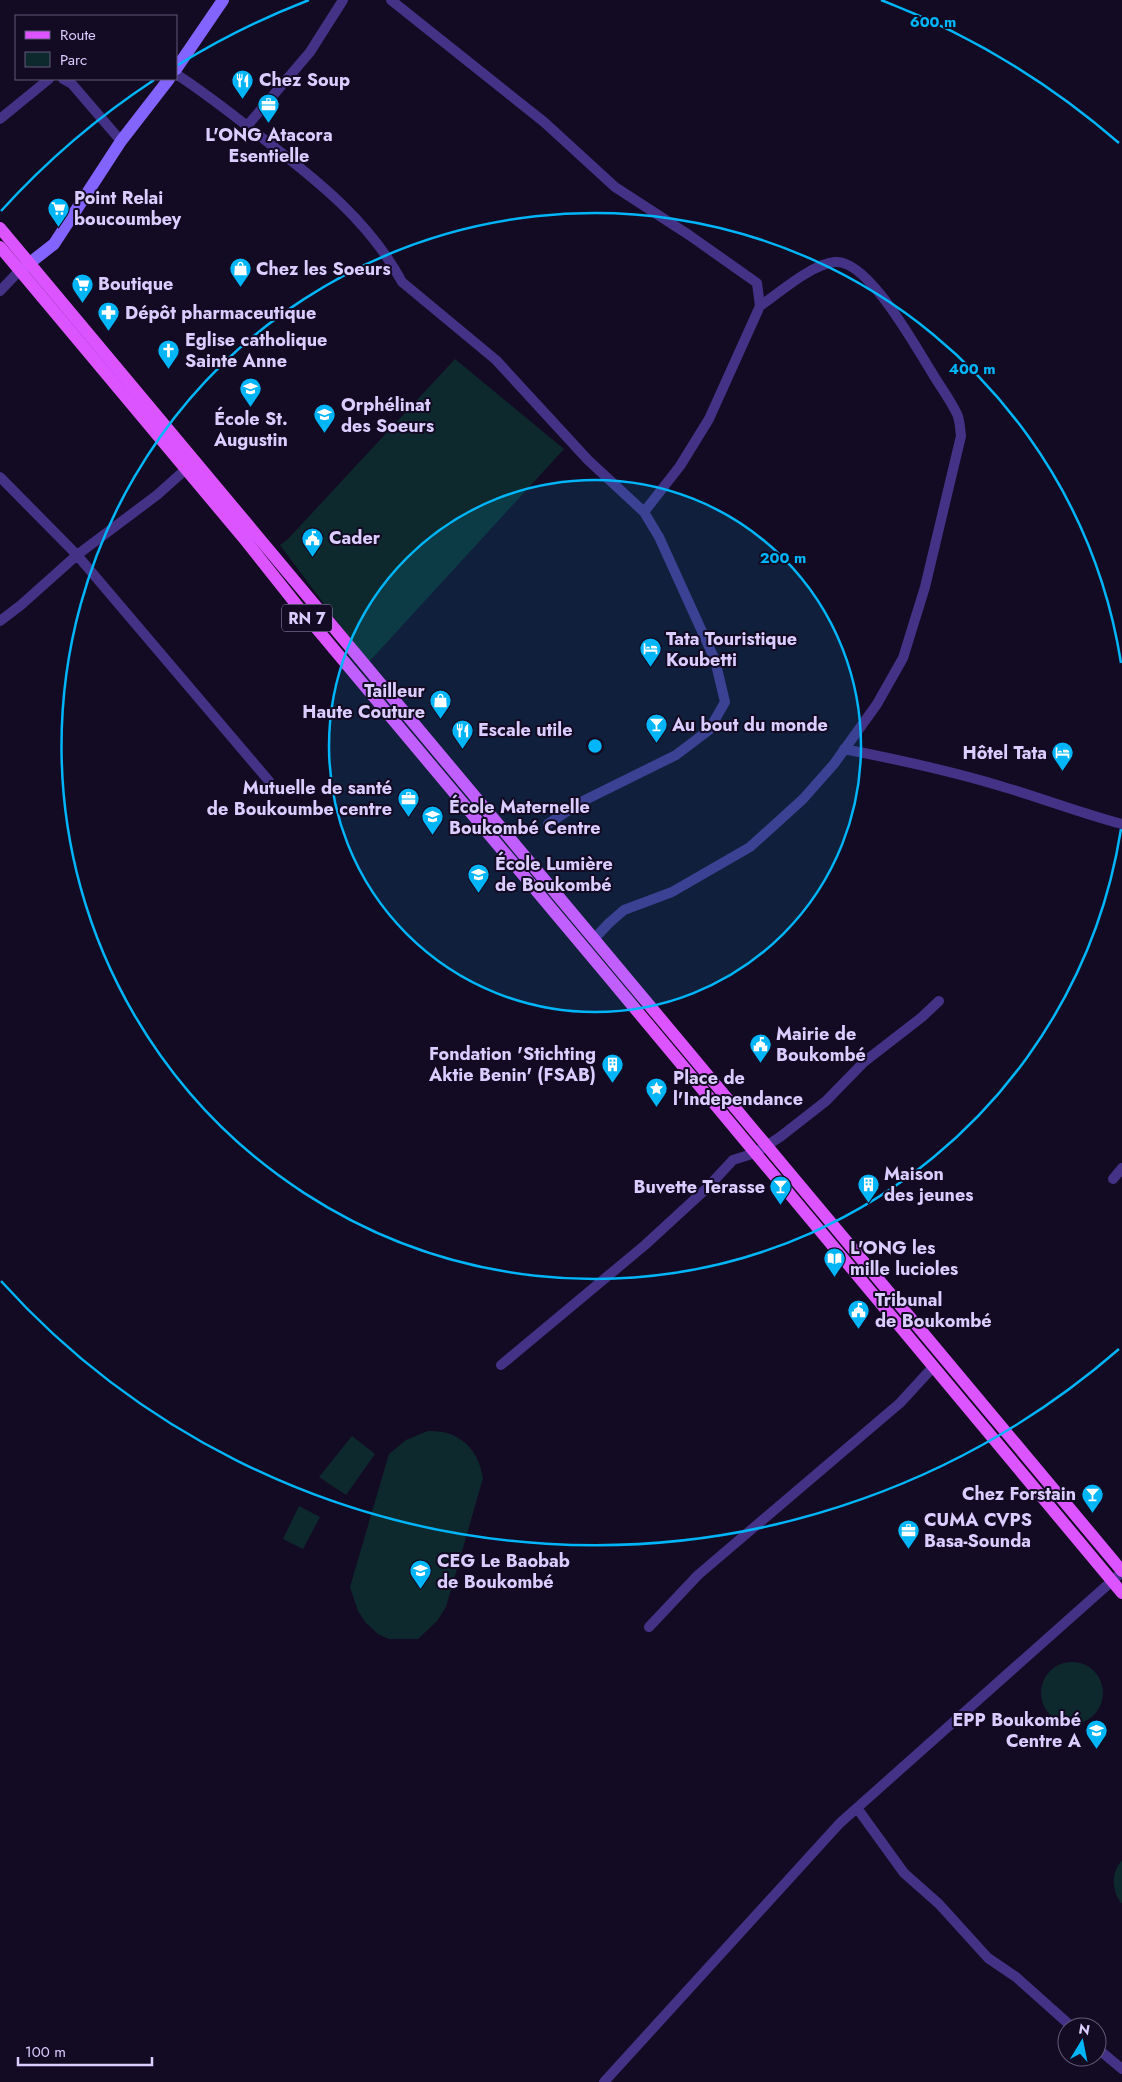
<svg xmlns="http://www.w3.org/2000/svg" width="1122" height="2082" font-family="Jost,sans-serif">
  <rect width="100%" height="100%" fill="#130b23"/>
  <path fill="#0e292d" d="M455 359 564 449 368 663 280 545 288 539Z
    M428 1431C459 1430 478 1448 483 1478L446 1607 437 1621 418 1639H389L378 1634 366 1623 358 1611 350 1587 389 1454 406 1440Z
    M352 1436 375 1454 346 1495 319 1477Z
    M299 1506 320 1517 303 1549 283 1539Z
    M1041 1693a31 31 0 1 1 62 0a31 31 0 1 1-62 0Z
    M1122 1860V1904C1111 1890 1111 1873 1122 1860Z"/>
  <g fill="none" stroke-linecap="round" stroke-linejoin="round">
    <path stroke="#443286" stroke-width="10" d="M391 0 544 122 615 187 689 235 757 283 760 306 709 419 680 466 644 512
      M176 74C207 94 236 117 265 140 318 181 370 222 402 282L496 360 588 460 644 512 659 537 715 660 725 702 709 730 676 755 581 802 548 824
      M63 79 72 84 121 141
      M0 119 49 79
      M247 126 310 52 343 0
      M0 291 20 270
      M0 477 77 555 269 781
      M0 621 21 605 77 555 157 495 185 470
      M844 749C895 759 947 770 997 785 1039 797 1080 813 1122 824
      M594 939 609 923 624 910 672 892 750 847 803 799 834 764 877 704 903 658 925 587 961 436C960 429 960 420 957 414 950 399 939 385 931 371 915 346 868 259 835 262 812 264 780 292 760 306
      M1113 1179 1122 1168
      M501 1365 645 1245 707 1188 733 1160 755 1153 780 1137 826 1101 864 1062 922 1017 939 1001
      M649 1627 698 1575 900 1403 933 1367
      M857 1808 904 1873 939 1904 988 1958 1016 1977 1072 2027
      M1097 2048 1122 2069
      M604 2082 840 1823 1122 1572"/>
    <path stroke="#8364ff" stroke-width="12" d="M176 69 223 0
      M22 269 54 244 121 141 169 79"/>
    <path stroke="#dc54ff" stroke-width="12" d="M0 228 1122 1571
      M0 247 246 541 296 604 607 975 1122 1593"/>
  </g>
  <circle cx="595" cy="746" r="266" fill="#00b5f8" fill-opacity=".12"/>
  <g fill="none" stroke="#00b5f8" stroke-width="2.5">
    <circle cx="595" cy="746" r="266"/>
    <path d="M1121 829A533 533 0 1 1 1121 663"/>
    <path d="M1119 1349A799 799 0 0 1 1 1281M1 211A799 799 0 0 1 154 80M178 65A799 799 0 0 1 309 0M881 0A799 799 0 0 1 1119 143"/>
  </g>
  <defs>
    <symbol id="restaurant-pin" viewBox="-11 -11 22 30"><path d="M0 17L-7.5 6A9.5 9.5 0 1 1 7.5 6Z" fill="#00b5f8" stroke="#130b23"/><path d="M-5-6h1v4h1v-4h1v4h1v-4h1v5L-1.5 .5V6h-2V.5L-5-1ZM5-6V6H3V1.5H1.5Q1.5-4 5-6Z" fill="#fff"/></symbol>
    <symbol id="office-pin" viewBox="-11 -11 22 30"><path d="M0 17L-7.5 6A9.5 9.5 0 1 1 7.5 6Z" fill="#00b5f8" stroke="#130b23"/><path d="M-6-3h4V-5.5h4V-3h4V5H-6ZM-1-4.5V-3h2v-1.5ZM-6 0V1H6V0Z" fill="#fff"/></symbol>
    <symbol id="supermarket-pin" viewBox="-11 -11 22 30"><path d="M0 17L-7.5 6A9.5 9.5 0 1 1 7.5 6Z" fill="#00b5f8" stroke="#130b23"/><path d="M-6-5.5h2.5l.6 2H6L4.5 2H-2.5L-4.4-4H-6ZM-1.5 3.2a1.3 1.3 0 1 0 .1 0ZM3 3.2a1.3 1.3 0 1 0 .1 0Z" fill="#fff"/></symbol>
    <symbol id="shop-pin" viewBox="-11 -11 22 30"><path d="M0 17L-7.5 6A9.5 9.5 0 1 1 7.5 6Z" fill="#00b5f8" stroke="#130b23"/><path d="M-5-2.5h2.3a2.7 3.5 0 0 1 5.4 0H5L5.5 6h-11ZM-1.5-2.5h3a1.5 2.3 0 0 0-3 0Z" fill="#fff"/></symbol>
    <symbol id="pharmacy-pin" viewBox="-11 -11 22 30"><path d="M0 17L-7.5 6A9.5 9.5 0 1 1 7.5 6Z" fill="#00b5f8" stroke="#130b23"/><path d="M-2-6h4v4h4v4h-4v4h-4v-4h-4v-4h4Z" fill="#fff"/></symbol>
    <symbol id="church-pin" viewBox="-11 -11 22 30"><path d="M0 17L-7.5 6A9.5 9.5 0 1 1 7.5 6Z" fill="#00b5f8" stroke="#130b23"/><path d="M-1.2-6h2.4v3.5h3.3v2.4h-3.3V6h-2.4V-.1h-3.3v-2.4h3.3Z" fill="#fff"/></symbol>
    <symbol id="school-pin" viewBox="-11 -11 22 30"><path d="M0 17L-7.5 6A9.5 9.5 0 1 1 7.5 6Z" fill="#00b5f8" stroke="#130b23"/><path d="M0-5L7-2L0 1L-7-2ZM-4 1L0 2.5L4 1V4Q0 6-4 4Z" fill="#fff"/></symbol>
    <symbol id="civic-pin" viewBox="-11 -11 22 30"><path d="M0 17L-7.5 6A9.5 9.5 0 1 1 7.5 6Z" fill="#00b5f8" stroke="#130b23"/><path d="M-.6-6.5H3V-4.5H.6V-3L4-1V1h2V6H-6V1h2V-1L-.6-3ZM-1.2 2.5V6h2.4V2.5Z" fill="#fff"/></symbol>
    <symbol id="hotel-pin" viewBox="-11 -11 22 30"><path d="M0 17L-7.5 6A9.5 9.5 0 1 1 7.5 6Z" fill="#00b5f8" stroke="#130b23"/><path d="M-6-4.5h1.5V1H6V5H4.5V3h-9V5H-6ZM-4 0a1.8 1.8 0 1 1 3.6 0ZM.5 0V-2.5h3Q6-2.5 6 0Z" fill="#fff"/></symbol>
    <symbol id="bar-pin" viewBox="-11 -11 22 30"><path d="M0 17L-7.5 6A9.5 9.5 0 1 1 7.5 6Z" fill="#00b5f8" stroke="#130b23"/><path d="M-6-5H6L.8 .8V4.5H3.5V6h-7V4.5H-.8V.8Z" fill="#fff"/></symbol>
    <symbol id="building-pin" viewBox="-11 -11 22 30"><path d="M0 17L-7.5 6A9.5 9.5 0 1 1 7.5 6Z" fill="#00b5f8" stroke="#130b23"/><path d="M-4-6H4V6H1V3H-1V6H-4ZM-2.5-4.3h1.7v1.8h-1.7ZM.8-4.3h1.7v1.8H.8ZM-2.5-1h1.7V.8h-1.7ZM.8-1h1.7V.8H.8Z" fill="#fff"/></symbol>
    <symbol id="sight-pin" viewBox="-11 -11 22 30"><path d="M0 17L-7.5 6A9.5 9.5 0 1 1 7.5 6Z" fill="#00b5f8" stroke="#130b23"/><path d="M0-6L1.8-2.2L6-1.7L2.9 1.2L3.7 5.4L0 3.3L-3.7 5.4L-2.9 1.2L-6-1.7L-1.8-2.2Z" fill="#fff"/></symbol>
    <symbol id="library-pin" viewBox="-11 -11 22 30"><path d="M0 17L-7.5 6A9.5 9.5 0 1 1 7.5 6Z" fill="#00b5f8" stroke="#130b23"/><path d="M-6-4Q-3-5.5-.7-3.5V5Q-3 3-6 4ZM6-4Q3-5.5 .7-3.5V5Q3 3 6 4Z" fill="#fff"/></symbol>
  </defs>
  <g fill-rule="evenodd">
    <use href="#restaurant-pin" x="230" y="68" width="25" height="34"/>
    <use href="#office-pin" x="256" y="92" width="25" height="34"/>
    <use href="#supermarket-pin" x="46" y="196" width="25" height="34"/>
    <use href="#shop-pin" x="228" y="256" width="25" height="34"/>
    <use href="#supermarket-pin" x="70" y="272" width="25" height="34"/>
    <use href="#pharmacy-pin" x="96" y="300" width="25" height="34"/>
    <use href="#church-pin" x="156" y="338" width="25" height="34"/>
    <use href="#school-pin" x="238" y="376" width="25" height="34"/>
    <use href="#school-pin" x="312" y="402" width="25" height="34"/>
    <use href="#civic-pin" x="300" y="526" width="25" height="34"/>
    <use href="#hotel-pin" x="638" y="636" width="25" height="34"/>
    <use href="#shop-pin" x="428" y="688" width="25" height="34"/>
    <use href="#bar-pin" x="644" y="712" width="25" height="34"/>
    <use href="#restaurant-pin" x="450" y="718" width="25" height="34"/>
    <use href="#hotel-pin" x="1050" y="740" width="25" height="34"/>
    <use href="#office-pin" x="396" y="786" width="25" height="34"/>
    <use href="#school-pin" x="420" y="804" width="25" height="34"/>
    <use href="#school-pin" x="466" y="862" width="25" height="34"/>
    <use href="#civic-pin" x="748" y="1032" width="25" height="34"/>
    <use href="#building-pin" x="600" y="1052" width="25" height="34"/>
    <use href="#sight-pin" x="644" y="1076" width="25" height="34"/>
    <use href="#building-pin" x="856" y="1172" width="25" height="34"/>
    <use href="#bar-pin" x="768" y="1174" width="25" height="34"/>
    <use href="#library-pin" x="822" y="1246" width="25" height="34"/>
    <use href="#civic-pin" x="846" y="1298" width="25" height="34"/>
    <use href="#bar-pin" x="1080" y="1482" width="25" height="34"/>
    <use href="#office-pin" x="896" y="1518" width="25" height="34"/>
    <use href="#school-pin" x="408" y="1558" width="25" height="34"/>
    <use href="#school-pin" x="1084" y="1718" width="25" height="34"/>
  </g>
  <g text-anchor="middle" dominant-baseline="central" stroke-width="4" stroke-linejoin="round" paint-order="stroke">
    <rect fill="#130b23" stroke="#9f93bd" stroke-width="1" x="282" y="604.5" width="50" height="27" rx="4"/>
    <g font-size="16" font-weight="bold" fill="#dbcdff">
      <text x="307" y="618">RN 7</text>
    </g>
    <g font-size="18" font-weight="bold" fill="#dbcdff" stroke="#130b23" text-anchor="start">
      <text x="259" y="80">Chez Soup</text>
      <text x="269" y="135" text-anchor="middle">L'ONG Atacora<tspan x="269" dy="21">Esentielle</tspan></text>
      <text x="74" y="198">Point Relai<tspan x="74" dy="21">boucoumbey</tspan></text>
      <text x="256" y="269">Chez les Soeurs</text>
      <text x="98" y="284">Boutique</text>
      <text x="125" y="313">Dépôt pharmaceutique</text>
      <text x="185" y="340">Eglise catholique<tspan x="185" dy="21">Sainte Anne</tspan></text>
      <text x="341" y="405">Orphélinat<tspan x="341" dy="21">des Soeurs</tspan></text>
      <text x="251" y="419" text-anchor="middle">École St.<tspan x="251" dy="21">Augustin</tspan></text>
      <text x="329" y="538">Cader</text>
      <text x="666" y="639">Tata Touristique<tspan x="666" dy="21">Koubetti</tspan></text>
      <text x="425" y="691" text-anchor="end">Tailleur<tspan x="425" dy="21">Haute Couture</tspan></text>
      <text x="672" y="725">Au bout du monde</text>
      <text x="478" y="730">Escale utile</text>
      <text x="1047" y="753" text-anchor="end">Hôtel Tata</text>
      <text x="392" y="788" text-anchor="end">Mutuelle de santé<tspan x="392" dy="21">de Boukoumbe centre</tspan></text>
      <text x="449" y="807">École Maternelle<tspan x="449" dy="21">Boukombé Centre</tspan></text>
      <text x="495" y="864">École Lumière<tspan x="495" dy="21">de Boukombé</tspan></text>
      <text x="776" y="1034">Mairie de<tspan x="776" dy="21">Boukombé</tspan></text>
      <text x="596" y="1054" text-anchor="end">Fondation 'Stichting<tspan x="596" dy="21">Aktie Benin' (FSAB)</tspan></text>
      <text x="673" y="1078">Place de<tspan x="673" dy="21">l'Independance</tspan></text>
      <text x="884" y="1174">Maison<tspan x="884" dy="21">des jeunes</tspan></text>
      <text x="765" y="1187" text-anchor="end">Buvette Terasse</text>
      <text x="850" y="1248">L'ONG les<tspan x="850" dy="21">mille lucioles</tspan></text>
      <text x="875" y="1300">Tribunal<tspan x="875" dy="21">de Boukombé</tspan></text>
      <text x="1076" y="1494" text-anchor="end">Chez Forstain</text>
      <text x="924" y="1520">CUMA CVPS<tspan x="924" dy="21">Basa-Sounda</tspan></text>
      <text x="437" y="1561">CEG Le Baobab<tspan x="437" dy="21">de Boukombé</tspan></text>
      <text x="1081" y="1720" text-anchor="end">EPP Boukombé<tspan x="1081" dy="21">Centre A</tspan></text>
    </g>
  </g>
  <circle cx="595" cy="746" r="8" fill="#00b5f8" stroke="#130b23" stroke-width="2.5"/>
  <g font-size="15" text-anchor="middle" font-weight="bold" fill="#00b5f8" stroke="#130b23" stroke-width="4" stroke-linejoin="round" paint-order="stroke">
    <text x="933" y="27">600 m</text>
    <text x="972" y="374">400 m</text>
    <text x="783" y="563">200 m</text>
  </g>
  <rect x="15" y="15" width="162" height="65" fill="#130b23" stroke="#63597b"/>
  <rect x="25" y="31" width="25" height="8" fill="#dc54ff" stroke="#63597b"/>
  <text x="60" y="40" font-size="15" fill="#dbcdff">Route</text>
  <rect x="25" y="52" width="25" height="15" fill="#0e292d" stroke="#63597b"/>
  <text x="60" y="65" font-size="15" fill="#dbcdff">Parc</text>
  <g transform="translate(1082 2042) rotate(10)"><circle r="24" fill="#130b23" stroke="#63597b"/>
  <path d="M0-4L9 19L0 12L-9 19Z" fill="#00b5f8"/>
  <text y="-8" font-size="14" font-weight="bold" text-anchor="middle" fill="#dbcdff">N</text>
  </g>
  <path d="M18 2057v8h134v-8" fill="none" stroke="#dbcdff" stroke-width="2.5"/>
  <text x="25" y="2057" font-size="15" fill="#dbcdff" stroke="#130b23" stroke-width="4" paint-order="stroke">100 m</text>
</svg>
